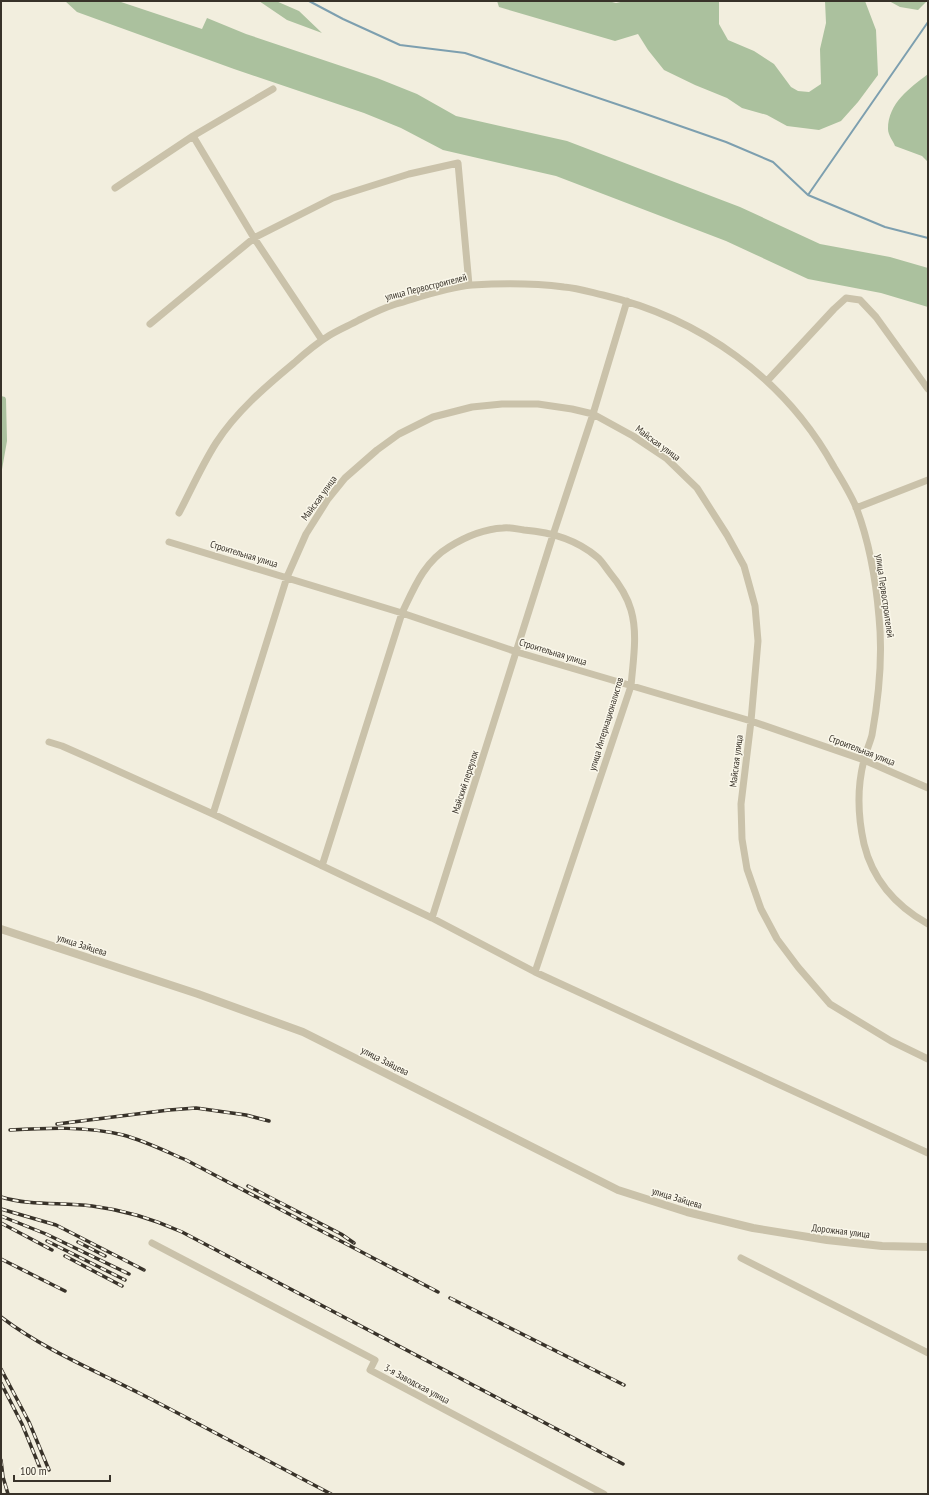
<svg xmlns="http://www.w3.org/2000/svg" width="929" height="1495" font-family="'PT Sans Narrow',sans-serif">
  <rect width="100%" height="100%" fill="#f2eede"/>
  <path fill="#abc19e" d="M65 1H118L202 29 207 18 246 34 377 78 417 94 456 116 567 141 740 207 820 244 890 257 928 268V307L881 293 808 279 726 241 556 176 443 150 401 128 364 113 234 69 77 12Z
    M259 1H276L299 11 322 33 287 20Z
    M497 1H608L616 3 625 1H719V24L728 40 754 51 774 64 791 87 798 91 809 92 821 84 820 49 826 23 825 1H865L876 30 878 75 858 102 841 121 819 130 787 126 767 115 742 108 727 98 695 85 664 70 648 50 638 34 615 41 499 7Z
    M889 1H927L918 10 900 7Z
    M928 74V162L922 156 895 146C893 141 888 135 888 129 888 103 910 88 928 74Z
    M1 396 5 397 6 399 7 441 1 475Z"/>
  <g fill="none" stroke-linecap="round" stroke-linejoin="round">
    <path stroke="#7d9faf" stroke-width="2" d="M309 1 343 19 400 45 465 53 637 111 726 142 773 162 808 195 885 227 928 238
      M808 195 928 22"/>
    <path stroke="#cac2aa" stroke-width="7" d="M193 136 254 238 322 340
      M115 188 193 136 273 89
      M150 324 254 238 333 198 409 174 458 163 469 285
      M767 381 834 309 846 298 860 300 876 317 928 389
      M856 508 928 480
      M179 513C191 490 202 465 216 443 236 412 265 387 294 363 305 353 317 343 330 335 340 329 350 325 359 320 371 314 383 308 396 304 420 297 447 287 472 285 503 283 534 283 564 287 577 288 590 292 603 295 700 318 785 378 834 467 842 480 850 493 856 507 869 541 876 581 879 617 883 656 879 696 872 735 870 743 866 751 864 760 857 787 858 817 864 844 873 881 896 906 928 924
      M169 542 402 613 517 652 751 721 864 760 928 788
      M49 742 62 746 96 761 213 814 432 918 535 972 928 1153
      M213 814 287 577 306 534 328 499 345 478 377 450 399 434 433 417 472 407 502 404H538L572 409 593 414 633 436 666 458 697 488 727 535 744 566 755 606 758 641 751 721 741 804 742 839 747 869 761 909 777 939 798 967 830 1004 891 1041 928 1059
      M322 866 402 613C414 588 424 562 449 547 465 537 484 529 503 528 510 527 517 529 524 530 550 532 577 540 597 557 602 561 606 568 610 573 620 585 627 596 631 610 638 634 633 661 631 686L535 972
      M432 918 553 535 593 414 627 301
      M152 1243 375 1360 370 1370 604 1494
      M741 1258 928 1353"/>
    <path stroke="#cac2aa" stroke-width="8" d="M1 929 198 994 303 1032 618 1190 687 1212 753 1228 827 1240 882 1246 928 1247"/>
    <defs>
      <path id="rail" d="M57 1124 169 1110 196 1108 246 1115 269 1121
        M10 1130C47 1128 87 1126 123 1135 145 1141 165 1151 186 1160L438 1292
        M248 1186 341 1234 354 1243
        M1 1197C30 1206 62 1202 92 1206 124 1210 153 1219 182 1232L623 1464
        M1 1209 56 1225 144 1270
        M1 1216 46 1234 129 1274
        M1 1223 52 1250
        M47 1241 125 1280
        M78 1242 105 1256
        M65 1256 122 1286
        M1 1259 65 1291
        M450 1298 624 1385
        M1 1317C43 1349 94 1370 141 1394 205 1427 268 1461 331 1494
        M1 1369 29 1422 49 1470
        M1 1383 22 1424 42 1473
        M1 1460 3 1477 8 1494"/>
    </defs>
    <use href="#rail" stroke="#383229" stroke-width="3.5"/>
    <use href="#rail" stroke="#faf7ea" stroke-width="2" stroke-dasharray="6" stroke-linecap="butt"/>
  </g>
  <g text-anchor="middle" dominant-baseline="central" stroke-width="3" stroke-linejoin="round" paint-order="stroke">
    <g font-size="10" fill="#383229" stroke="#faf7ea">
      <text transform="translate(426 287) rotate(-14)">улица Первостроителей</text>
      <text transform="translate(658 443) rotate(36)">Майская улица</text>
      <text transform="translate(319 498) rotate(-54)">Майская улица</text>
      <text transform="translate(244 554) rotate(17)">Строительная улица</text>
      <text transform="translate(885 596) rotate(82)">улица Первостроителей</text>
      <text transform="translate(553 652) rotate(17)">Строительная улица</text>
      <text transform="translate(606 724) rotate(-73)">улица Интернационалистов</text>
      <text transform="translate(862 750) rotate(21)">Строительная улица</text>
      <text transform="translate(736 761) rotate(-83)">Майская улица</text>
      <text transform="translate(465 782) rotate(-72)">Майский переулок</text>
      <text transform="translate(82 945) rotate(18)">улица Зайцева</text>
      <text transform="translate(385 1061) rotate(27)">улица Зайцева</text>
      <text transform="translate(677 1198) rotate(17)">улица Зайцева</text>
      <text transform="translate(841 1231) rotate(7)">Дорожная улица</text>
      <text transform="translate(417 1384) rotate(28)">3-я Заводская улица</text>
    </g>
  </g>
  <rect width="929" height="1495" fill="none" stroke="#383229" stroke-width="4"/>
  <path d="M14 1475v6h96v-6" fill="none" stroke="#383229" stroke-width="2"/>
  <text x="20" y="1475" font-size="12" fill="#383229" stroke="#faf7ea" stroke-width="3" paint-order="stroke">100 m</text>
</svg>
